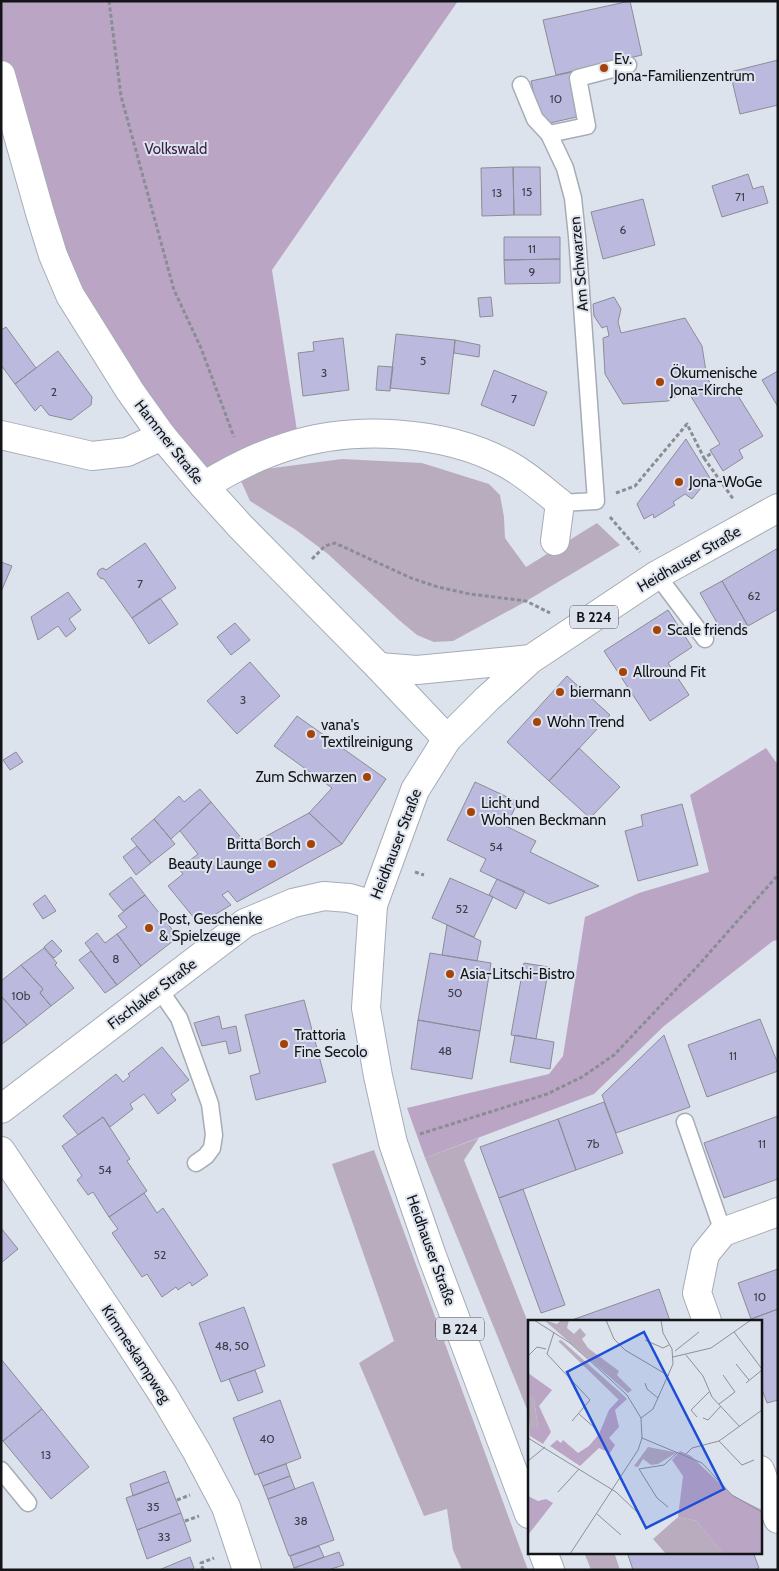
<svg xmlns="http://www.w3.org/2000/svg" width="779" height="1571" font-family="Cabin,sans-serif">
  <rect width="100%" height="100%" fill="#dde3ed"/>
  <path fill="#baacbf" d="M342 459 422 463 489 484 500 495 504 517 505 538 526 567 597 523 620 545 523 603 453 641 434 642 417 635 399 620 328 554 296 530 250 501 241 481 250 471Z
    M479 1138 464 1160 529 1325V1414L425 1158Z
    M374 1150 528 1570H462L453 1550 447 1509 424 1516 359 1363 394 1341 332 1164Z
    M584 1552H614L620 1570H591Z"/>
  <path fill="#bba5c4" d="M1 1H458L272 270 298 437 197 477 72 294 1 71Z
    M766 748 778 765V940L773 941 664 1026 594 1094 425 1158 407 1108 549 1074 563 1056 585 917 639 893 709 872 690 795Z"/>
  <path fill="#bbbade" stroke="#8c8c96" d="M630 1 642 55 556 75 543 20Z
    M778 60V105L740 114 730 72Z
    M572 72 581 116 541 125 531 81Z
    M513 167H540L541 215H514Z
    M513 167 514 215 482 216 481 168Z
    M748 174 753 189 763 186 768 203 722 217 712 186Z
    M643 199 655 245 603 259 591 212Z
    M504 237H560V259L504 260Z
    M560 259V283L505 284 504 260Z
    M491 297 493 316 480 317 478 298Z
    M614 297 621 309 618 322 621 333 685 318 702 346 707 378 718 394 732 386 763 436 739 450 743 458 723 471 710 450 720 444 687 390 668 401 623 404 605 374 603 338 609 336 607 326 602 328 594 316 593 304Z
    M6 327 36 368 15 384 1 365V330Z
    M396 334 455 340 449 394 390 388Z
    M343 338 349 390 303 396 298 353 314 351 313 342Z
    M455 340 480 345 479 357 454 353Z
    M58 351 92 397 91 405 71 420 49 415 41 405 35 411 15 384Z
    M378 366 393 367 390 391 376 390Z
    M494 370 547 392 534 426 481 405Z
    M778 371V407L762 380Z
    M686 439 710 478 699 486 701 488 692 499 685 494 673 502 675 505 654 518 653 514 644 519 637 504Z
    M145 543 176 588 132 618 104 579 100 578 97 574 99 570 103 568 106 570Z
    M778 548V609L748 626 722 581Z
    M1 562 12 566 1 592Z
    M722 581 748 626 743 629 740 625 724 635 700 593Z
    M68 592 81 610 69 619 76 629 66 637 58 626 38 640 31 617Z
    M160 598 178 624 149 644 132 618Z
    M668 610 692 647 668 663 689 695 650 721 604 651Z
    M235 623 250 640 231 655 217 637Z
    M250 662 280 696 237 734 207 701Z
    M567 676 610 715 549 781 507 742Z
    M297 716 386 779 342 844 309 813 332 788 274 746Z
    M579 748 620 787 590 818 549 781Z
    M16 752 23 762 10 770 3 760Z
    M475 782 518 802 506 826 536 841 530 852 599 886 549 904 480 871 486 859 447 840Z
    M200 789 211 802 171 839 154 819 179 796 184 802Z
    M211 802 248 846 309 813 342 844 237 902 228 891 222 895 231 905 199 924 168 886 183 874 179 869 198 854 180 831Z
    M682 804 698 865 638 881 625 831 643 826 641 815Z
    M154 819 175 844 151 863 131 839Z
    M137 846 151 863 136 875 123 857Z
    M131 877 145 895 123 911 109 894Z
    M450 878 493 897 474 937 432 918Z
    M497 879 525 891 516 909 489 895Z
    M45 895 56 911 43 919 33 904Z
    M145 895 178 937 141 966 117 934 127 927 118 916Z
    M447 925 481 941 477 961 442 955Z
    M97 933 105 943 117 934 141 966 117 985 85 943Z
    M52 940 62 951 54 958 44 947Z
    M44 948 57 963 55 965 74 988 51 1006 40 993 43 989 21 965Z
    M91 951 117 985 105 993 79 960Z
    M430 953 491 963 480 1031 418 1020Z
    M524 963 549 967 536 1039 511 1035Z
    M21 965 43 989 40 993 51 1006 27 1025 1 996V981Z
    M1 996 27 1025 2 1044 1 1043Z
    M304 1000 326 1082 256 1100 250 1076 260 1073 245 1015Z
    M219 1016 222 1029 236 1026 241 1051 229 1054 226 1041 202 1046 194 1023Z
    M760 1019 778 1064V1071L707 1097 688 1045Z
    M418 1020 480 1031 472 1079 411 1069Z
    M515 1035 554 1042 550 1069 510 1062Z
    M664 1035 690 1107 616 1133 602 1095Z
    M162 1047 189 1080 171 1094 176 1100 158 1114 144 1094 130 1104 133 1109 110 1127 103 1117 78 1135 63 1116 116 1074 123 1082 130 1076 128 1074Z
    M604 1102 623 1153 576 1170 558 1119Z
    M778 1116V1179L724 1198 704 1143Z
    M103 1117 130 1159 127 1161 147 1191 109 1217 93 1192 88 1195 77 1180 82 1176 62 1146Z
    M558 1119 576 1170 499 1198 480 1147Z
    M523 1189 565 1305 541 1313 499 1198Z
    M144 1193 157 1213 163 1208 208 1275 192 1286 190 1282 178 1290 176 1287 162 1297 147 1274 142 1277 112 1233 118 1229 109 1217Z
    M1 1228 18 1249 1 1263Z
    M778 1269V1309L751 1319 738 1283Z
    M659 1289 670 1321H569Z
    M244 1307 265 1366 221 1382 199 1323Z
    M778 1309V1400L767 1403 760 1384V1321H746Z
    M1 1359 42 1409 3 1441 1 1439Z
    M255 1370 263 1392 238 1401 229 1379Z
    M280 1400 301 1458 255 1475 233 1418Z
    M42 1409 89 1467 51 1499 3 1441Z
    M286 1464 290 1476 263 1486 258 1474Z
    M165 1471 169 1482 133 1496 130 1484Z
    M290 1476 295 1489 268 1499 263 1486Z
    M169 1482 181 1513 137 1530 126 1498Z
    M313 1482 334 1540 289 1556 268 1499Z
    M181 1513 191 1541 147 1559 137 1530Z
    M319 1546 324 1557 294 1568 290 1556Z
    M339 1552 344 1565 328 1570H295L294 1568Z
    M627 1552H753L759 1568 754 1570H633Z
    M190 1557 194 1568 190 1570H159Z"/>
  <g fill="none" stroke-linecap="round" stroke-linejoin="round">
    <defs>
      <path id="lane" d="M521 85 535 119 549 134 565 168 573 198 577 236 596 501 560 503
        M549 134 587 126 578 78 628 65
        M657 575 705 639
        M159 989 179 1018 210 1104 214 1135 212 1148 206 1156 196 1163
        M685 1122 723 1232
        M1 1470 28 1503"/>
      <path id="street" d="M1 435 92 456 127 452 162 436
        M204 486C230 470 257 456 286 447 353 425 443 430 505 463 525 473 542 489 560 503L555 541
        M1 1109 245 923 293 903 324 896 349 898 373 905
        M1 1151 127 1339 164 1396 197 1452 226 1507 247 1570
        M707 1321 697 1293 705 1254 723 1232 778 1212
        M760 1470 778 1519"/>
      <path id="secondary" d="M1 75 40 213 53 255 70 295 130 391 162 436 204 486 240 526 379 667 447 739"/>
      <path id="primary" d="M379 667 417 670 531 659
        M529 1514 432 1256 393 1143 378 1076 366 1008 373 905 415 790 447 739 487 699 531 659 657 575 778 508
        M543 1552 550 1570"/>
    </defs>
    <use href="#lane" stroke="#a6acb6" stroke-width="19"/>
    <use href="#street" stroke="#a6acb6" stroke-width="30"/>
    <use href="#secondary" stroke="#a6acb6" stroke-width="30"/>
    <use href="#primary" stroke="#a6acb6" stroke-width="30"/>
    <path stroke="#898d94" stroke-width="3" stroke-dasharray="4 2.5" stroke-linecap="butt" d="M109 1 121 96 174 290 201 348 234 437
      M704 458 734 500
      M616 493 635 486 687 424 704 458 712 453
      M610 517 640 552
      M312 559 325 546 335 543 411 578 438 587 470 594 526 601 550 613
      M415 872 424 875
      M420 1134 547 1094 582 1077 614 1055 696 968 778 875
      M177 1500 190 1495
      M185 1521 199 1516
      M203 1570 201 1563 214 1558"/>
    <use href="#lane" stroke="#fff" stroke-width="16"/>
    <use href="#street" stroke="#fff" stroke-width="28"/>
    <use href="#secondary" stroke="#fff" stroke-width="28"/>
    <use href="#primary" stroke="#fff" stroke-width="28"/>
  </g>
  <g fill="#a64308" stroke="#dde3ed" stroke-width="2">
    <circle cx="604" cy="68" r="5"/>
    <circle cx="660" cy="382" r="5"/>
    <circle cx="679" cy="482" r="5"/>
    <circle cx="657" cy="630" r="5"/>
    <circle cx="623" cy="672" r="5"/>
    <circle cx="560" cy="692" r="5"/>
    <circle cx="537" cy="722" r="5"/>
    <circle cx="311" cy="734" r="5"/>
    <circle cx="367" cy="777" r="5"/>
    <circle cx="471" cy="812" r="5"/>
    <circle cx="311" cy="844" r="5"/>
    <circle cx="272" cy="864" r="5"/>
    <circle cx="149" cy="928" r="5"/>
    <circle cx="450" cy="974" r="5"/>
    <circle cx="284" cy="1044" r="5"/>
  </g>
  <g text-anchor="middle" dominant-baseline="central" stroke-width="4" stroke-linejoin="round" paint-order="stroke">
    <g font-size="12" fill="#3c3e49">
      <text x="556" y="98">10</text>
      <text x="527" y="191">15</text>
      <text x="497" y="192">13</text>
      <text x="740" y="196">71</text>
      <text x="623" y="229">6</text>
      <text x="532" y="248">11</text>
      <text x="532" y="271">9</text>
      <text x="423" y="360">5</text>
      <text x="324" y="372">3</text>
      <text x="54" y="391">2</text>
      <text x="514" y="398">7</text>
      <text x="140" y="583">7</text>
      <text x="754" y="595">62</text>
      <text x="243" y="699">3</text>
      <text x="496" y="846">54</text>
      <text x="462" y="908">52</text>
      <text x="116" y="958">8</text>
      <text x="455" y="992">50</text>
      <text x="21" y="995">10b</text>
      <text x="445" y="1050">48</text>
      <text x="733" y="1055">11</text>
      <text x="593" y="1143">7b</text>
      <text x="762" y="1143">11</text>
      <text x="105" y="1169">54</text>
      <text x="160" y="1254">52</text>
      <text x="760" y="1296">10</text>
      <text x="232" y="1345">48, 50</text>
      <text x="267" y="1438">40</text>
      <text x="46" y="1454">13</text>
      <text x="153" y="1506">35</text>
      <text x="301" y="1520">38</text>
      <text x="164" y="1536">33</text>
    </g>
    <g fill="#dde3ed" stroke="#4f5257" stroke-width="1">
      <rect x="570" y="605.5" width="48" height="23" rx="4"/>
      <rect x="436" y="1317.5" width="48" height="23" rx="4"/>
    </g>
    <g font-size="14" font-weight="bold" fill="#121417">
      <text x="594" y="617">B 224</text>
      <text x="460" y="1329">B 224</text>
    </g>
    <g font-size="15" fill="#121417" stroke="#dde3ed" text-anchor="start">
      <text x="614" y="59">Ev.<tspan x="614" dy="17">Jona-Familienzentrum</tspan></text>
      <text x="670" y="373">Ökumenische<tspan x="670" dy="17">Jona-Kirche</tspan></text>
      <text x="689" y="482">Jona-WoGe</text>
      <text x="667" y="630">Scale friends</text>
      <text x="633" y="672">Allround Fit</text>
      <text x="570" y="692">biermann</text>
      <text x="547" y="722">Wohn Trend</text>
      <text x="321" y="725">vana's<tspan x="321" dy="17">Textilreinigung</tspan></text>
      <text x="357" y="777" text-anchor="end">Zum Schwarzen</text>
      <text x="481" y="803">Licht und<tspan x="481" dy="17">Wohnen Beckmann</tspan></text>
      <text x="301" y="844" text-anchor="end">Britta Borch</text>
      <text x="262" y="864" text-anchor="end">Beauty Launge</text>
      <text x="159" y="919">Post, Geschenke<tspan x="159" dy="17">&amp; Spielzeuge</tspan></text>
      <text x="460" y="974">Asia-Litschi-Bistro</text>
      <text x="294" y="1035">Trattoria<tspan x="294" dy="17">Fine Secolo</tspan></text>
    </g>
    <g font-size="15" fill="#3e2049" stroke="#dde3ed">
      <text x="176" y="149">Volkswald</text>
    </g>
    <g font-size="15" fill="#121417" stroke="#dde3ed">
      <text transform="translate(579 264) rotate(-95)">Am Schwarzen</text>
      <text transform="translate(169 442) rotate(52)">Hammer Straße</text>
      <text transform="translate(689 559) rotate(-30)">Heidhauser Straße</text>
      <text transform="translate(396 844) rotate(-69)">Heidhauser Straße</text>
      <text transform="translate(152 994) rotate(-37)">Fischlaker Straße</text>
      <text transform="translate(431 1250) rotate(70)">Heidhauser Straße</text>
      <text transform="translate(136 1354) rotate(57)">Kimmeskampweg</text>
    </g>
  </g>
  <g transform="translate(528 1320)">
    <rect width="234" height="234" fill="#dde3ed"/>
    <path d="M16 0 29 4 33 0H41L39 8 46 14 52 8 58 15 54 19 60 28 91 51 89 55 104 70 100 73ZM33 20 95 75 91 80 30 21ZM0 76 6 79 10 108H2V116ZM120 127 146 132 148 133 130 144 123 145 115 139 110 147 106 146ZM150 197 169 201 195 234H138L125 219Z" fill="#baacbf"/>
    <path d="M0 53 24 70 11 86 23 112 15 124 2 116V108H10L6 79 0 76ZM95 75 99 79 87 90 91 107 81 118 87 125 82 133 71 128 52 146 22 126 29 120 33 123 35 120 50 133 61 126 71 114 81 90ZM152 131 163 136 204 175 234 190V234H195L169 201 150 197 155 156 144 140ZM0 176 10 181 18 179 25 183 0 215Z" fill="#bba5c4"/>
    <path fill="none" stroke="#8c9097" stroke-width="1" d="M6 0 42 23 70 48 99 75 113 98 114 118 110 130 42 234M78 0 86 19 97 30 141 56M26 12 19 34 62 80 44 101M206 12 234 49M117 20 135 28 141 25M147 31 171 12M158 35 175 56 184 77 212 107M0 36 9 27 18 29M145 37 183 28 223 0M208 44 221 60M117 63 119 69 130 78M218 63 234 50M191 84 207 72 195 55M51 94 68 109M169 97 163 90 181 72M113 98 125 89 145 44 144 29 135 13 133 0M175 98 180 100 193 86M0 118 88 172 110 193M114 118 174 143 204 175 234 192M191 121 214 145 226 140M158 134 164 128 191 121 234 90M0 141 17 127M30 172 51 149M140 187 129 178 111 149 136 145 150 132M69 194 93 215"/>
    <path fill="#1d4ed8" fill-opacity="0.15" stroke="#1d4ed8" stroke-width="2.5" d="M116 12 196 169 118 208 39 52Z"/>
    <rect width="234" height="234" fill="none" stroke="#121417" stroke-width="2.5"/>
  </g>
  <rect width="779" height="1571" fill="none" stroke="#121417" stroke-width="5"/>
</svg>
